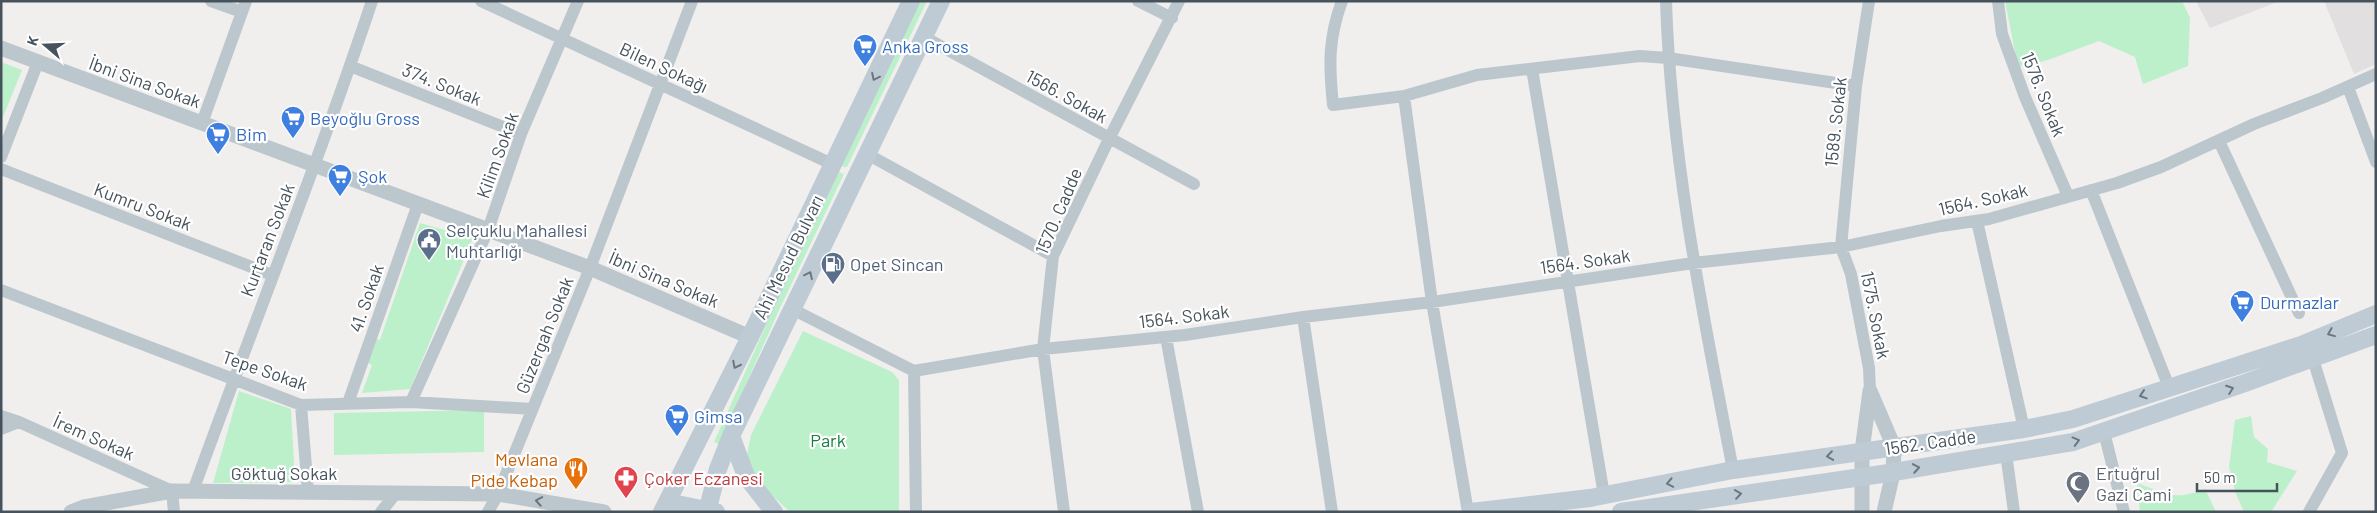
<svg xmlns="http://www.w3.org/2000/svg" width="2377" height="513" font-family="Barlow,sans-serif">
  <rect width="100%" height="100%" fill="#f1eeee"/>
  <path fill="#e2dfe0" d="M2196 1H2280L2210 28Z
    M2324 1H2376V64L2354 74Z"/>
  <path fill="#bbf0ca" d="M920 1H927L847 167H843L842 164Z
    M2005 1H2182L2190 18 2188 66 2143 84 2135 57 2099 41 2048 60 2018 67Z
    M1 62 22 70 1 122Z
    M839 172 844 174 780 308 719 444 714 442 775 305Z
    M420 223 473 238 410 389 362 393 372 365 368 363 376 339 380 340Z
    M803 331 892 372 899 380V512H790L760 484 746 460 751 435Z
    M239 391 291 409 295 482 213 483Z
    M484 410V452L334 455V413Z
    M2251 416 2254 437 2268 449 2267 462 2297 471 2271 512H2244L2236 494 2229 467 2235 420Z
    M2137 483C2167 494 2174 501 2205 489L2216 512H2140Z"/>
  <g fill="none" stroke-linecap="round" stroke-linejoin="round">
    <path stroke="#bcc7cd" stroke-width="12" d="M211 1 242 12
      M481 1 832 164
      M1138 1 1172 18
      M1342 1C1328 39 1329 66 1333 105L1404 96 1477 75 1640 56 1668 58 1856 86
      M1666 1C1671 159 1703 315 1733 470
      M1869 1 1856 86 1841 247 1851 274 1869 368 1870 391
      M1998 1 2002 34 2025 97 2068 196
      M924 37 1194 184
      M350 66 521 134
      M1532 69 1604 495
      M2348 87 2376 162
      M1404 96 1432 302 1468 512
      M202 123 246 1
      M2219 141 2299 313
      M867 154 1053 256
      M1 157 38 62
      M1 169 272 275
      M2091 190 2169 387
      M1977 221 2024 429
      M1 290 301 405 411 402 532 409
      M792 309 914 371
      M1303 317 1332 512
      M1166 337 1198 512
      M411 402 488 230 521 134 578 1
      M348 403 418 204
      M301 405 308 492
      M1 416 19 422 172 491 174 512
      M1 429 19 422
      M2104 432 2124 512
      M2006 453 2014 512
      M193 491C252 328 317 166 372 1
      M381 512 396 493
      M488 512 498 494 590 268 692 1
      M916 512 914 371 1043 349 1185 335 1303 317 1432 302 1693 263 1841 247 1941 226 1989 219 2117 183 2161 167 2254 124 2322 98 2376 74
      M1064 512 1043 349 1053 256 1109 139 1179 1
      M2309 512 2342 453 2313 359"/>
    <path stroke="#bcc7cd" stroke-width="15" d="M1 48 590 268 750 337
      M1870 391 1894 447 1893 473 1884 512
      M71 512 84 507 172 491 498 494 604 512
      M1862 512V451L1870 391"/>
    <path stroke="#becbd5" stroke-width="18" d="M731 436 746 476 774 512
      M667 502 716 512
      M662 512 750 337 911 1
      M707 512 718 469 731 436 941 1
      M1471 512 1590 498 1733 470 2024 429 2073 419 2301 345 2376 314
      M1621 512 1882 474 2073 442 2245 383 2376 335"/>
  </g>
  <defs><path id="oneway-chevron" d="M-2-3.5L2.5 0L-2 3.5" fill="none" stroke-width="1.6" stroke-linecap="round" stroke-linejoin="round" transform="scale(1.25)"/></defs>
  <g stroke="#6a7780">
    <use href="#oneway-chevron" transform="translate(875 77) rotate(116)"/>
    <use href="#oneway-chevron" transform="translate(809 275) rotate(-64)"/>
    <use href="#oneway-chevron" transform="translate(2331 333) rotate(158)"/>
    <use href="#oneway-chevron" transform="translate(736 365) rotate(117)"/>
    <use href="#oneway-chevron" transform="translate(2230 389) rotate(-20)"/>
    <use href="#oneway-chevron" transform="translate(2143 395) rotate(162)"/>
    <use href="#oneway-chevron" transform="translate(2076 441) rotate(-15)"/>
    <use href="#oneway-chevron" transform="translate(1830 456) rotate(172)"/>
    <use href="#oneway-chevron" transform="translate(1916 468) rotate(-10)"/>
    <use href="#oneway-chevron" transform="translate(1670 483) rotate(169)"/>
    <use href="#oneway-chevron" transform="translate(1738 494) rotate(-8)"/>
  </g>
  <use stroke="#69767e" href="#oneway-chevron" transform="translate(539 501) rotate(-170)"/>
  <defs>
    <symbol id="supermarket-pin" viewBox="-11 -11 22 30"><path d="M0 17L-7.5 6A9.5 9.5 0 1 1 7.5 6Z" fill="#3f7fe0" stroke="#fff"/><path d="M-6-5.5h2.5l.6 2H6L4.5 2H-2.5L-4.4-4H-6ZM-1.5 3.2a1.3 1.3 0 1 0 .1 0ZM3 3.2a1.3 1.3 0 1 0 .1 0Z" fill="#fff"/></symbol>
    <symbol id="civic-pin" viewBox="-11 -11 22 30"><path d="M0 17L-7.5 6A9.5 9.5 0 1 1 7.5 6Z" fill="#5c6f8a" stroke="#fff"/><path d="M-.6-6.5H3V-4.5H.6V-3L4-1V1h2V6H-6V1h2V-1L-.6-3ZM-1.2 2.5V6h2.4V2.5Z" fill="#fff"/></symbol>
    <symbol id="fuel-pin" viewBox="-11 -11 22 30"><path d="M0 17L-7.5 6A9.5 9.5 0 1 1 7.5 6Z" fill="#5c6f8a" stroke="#fff"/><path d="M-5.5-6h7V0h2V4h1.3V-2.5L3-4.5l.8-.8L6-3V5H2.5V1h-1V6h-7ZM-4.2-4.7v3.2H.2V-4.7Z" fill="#fff"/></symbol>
    <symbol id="restaurant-pin" viewBox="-11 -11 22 30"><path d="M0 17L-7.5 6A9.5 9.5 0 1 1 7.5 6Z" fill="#e8710a" stroke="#fff"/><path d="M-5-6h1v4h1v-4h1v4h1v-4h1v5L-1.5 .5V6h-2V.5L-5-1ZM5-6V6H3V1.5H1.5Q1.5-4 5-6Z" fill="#fff"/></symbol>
    <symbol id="pharmacy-pin" viewBox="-11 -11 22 30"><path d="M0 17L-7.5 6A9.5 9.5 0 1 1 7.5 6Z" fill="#e0444e" stroke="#fff"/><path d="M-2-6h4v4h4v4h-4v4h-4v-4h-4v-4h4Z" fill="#fff"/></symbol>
    <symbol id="mosque-pin" viewBox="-11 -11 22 30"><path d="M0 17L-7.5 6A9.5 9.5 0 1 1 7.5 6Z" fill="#6b7280" stroke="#fff"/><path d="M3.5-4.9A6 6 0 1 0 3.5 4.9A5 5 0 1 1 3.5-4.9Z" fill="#fff"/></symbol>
  </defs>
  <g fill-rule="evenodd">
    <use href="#supermarket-pin" x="851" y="32" width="28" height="38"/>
    <use href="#supermarket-pin" x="279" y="104" width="28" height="38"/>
    <use href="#supermarket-pin" x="204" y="120" width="28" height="38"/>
    <use href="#supermarket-pin" x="326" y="162" width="28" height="38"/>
    <use href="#civic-pin" x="415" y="226" width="28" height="38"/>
    <use href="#fuel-pin" x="819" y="250" width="28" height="38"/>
    <use href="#supermarket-pin" x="2228" y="288" width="28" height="38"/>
    <use href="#supermarket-pin" x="663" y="402" width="28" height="38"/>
    <use href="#restaurant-pin" x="562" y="455" width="28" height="38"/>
    <use href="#pharmacy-pin" x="612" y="464" width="28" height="38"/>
    <use href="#mosque-pin" x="2064" y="469" width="28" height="38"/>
  </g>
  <g text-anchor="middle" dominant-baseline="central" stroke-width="4.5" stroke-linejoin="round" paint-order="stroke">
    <g font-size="18" fill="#366cbe" stroke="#fff" text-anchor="start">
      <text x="882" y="46">Anka Gross</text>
      <text x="310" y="118">Beyoğlu Gross</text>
      <text x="236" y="134">Bim</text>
      <text x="358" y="176">Şok</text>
      <text x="2260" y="302">Durmazlar</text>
      <text x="694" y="416">Gimsa</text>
    </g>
    <g font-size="18" fill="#46535c" stroke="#fff">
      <text transform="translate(664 67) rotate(25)">Bilen Sokağı</text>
      <text transform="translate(145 82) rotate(20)">İbni Sina Sokak</text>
      <text transform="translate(442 84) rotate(22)">374. Sokak</text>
      <text transform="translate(2044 94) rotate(68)">1576. Sokak</text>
      <text transform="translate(1067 96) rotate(29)">1566. Sokak</text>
      <text transform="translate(1835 122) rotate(-84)">1589. Sokak</text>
      <text transform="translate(497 155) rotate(-70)">Kilim Sokak</text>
      <text transform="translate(1983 199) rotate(-13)">1564. Sokak</text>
      <text transform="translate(143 206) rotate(21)">Kumru Sokak</text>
      <text transform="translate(1058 211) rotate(-67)">1570. Cadde</text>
      <text transform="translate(267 240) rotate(-69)">Kurtaran Sokak</text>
      <text transform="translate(788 257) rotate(-64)">Ahi Mesud Bulvarı</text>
      <text transform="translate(1585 261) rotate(-8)">1564. Sokak</text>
      <text transform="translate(664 279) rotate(23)">İbni Sina Sokak</text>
      <text transform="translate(366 298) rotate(-71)">41. Sokak</text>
      <text transform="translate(1876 315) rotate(79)">1575. Sokak</text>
      <text transform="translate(1184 316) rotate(-7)">1564. Sokak</text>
      <text transform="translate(544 335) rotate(-68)">Güzergah Sokak</text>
      <text transform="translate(265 370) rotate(19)">Tepe Sokak</text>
      <text transform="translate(94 437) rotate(24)">İrem Sokak</text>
      <text transform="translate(1930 442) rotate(-8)">1562. Cadde</text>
      <text x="284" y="473">Göktuğ Sokak</text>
    </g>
    <g font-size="18" fill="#4e5e75" stroke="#fff" text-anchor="start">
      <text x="446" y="230">Selçuklu Mahallesi<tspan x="446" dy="21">Muhtarlığı</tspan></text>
      <text x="850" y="264">Opet Sincan</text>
    </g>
    <g font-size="18" fill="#157e40" stroke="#fff">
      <text x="828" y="440">Park</text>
    </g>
    <g font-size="18" fill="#c56008" stroke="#fff" text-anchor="end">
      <text x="558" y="459">Mevlana<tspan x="558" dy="21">Pide Kebap</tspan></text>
    </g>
    <g font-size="18" fill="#5b616d" stroke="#fff" text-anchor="start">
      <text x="2096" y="473">Ertuğrul<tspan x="2096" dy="21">Gazi Cami</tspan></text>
    </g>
    <g font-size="18" fill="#be3a42" stroke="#fff" text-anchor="start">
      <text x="644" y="478">Çoker Eczanesi</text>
    </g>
  </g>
  <rect width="2377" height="513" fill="none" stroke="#46535c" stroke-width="5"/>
  <g transform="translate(45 45) rotate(289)" stroke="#ffffff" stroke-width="4" paint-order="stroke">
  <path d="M0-4L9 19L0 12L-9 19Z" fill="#46535c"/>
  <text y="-8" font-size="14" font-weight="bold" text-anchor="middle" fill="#46535c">K</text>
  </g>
  <path d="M2197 483v8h80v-8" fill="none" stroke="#46535c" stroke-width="2.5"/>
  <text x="2204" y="483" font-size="15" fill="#46535c" stroke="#ffffff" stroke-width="4" paint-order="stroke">50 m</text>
</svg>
